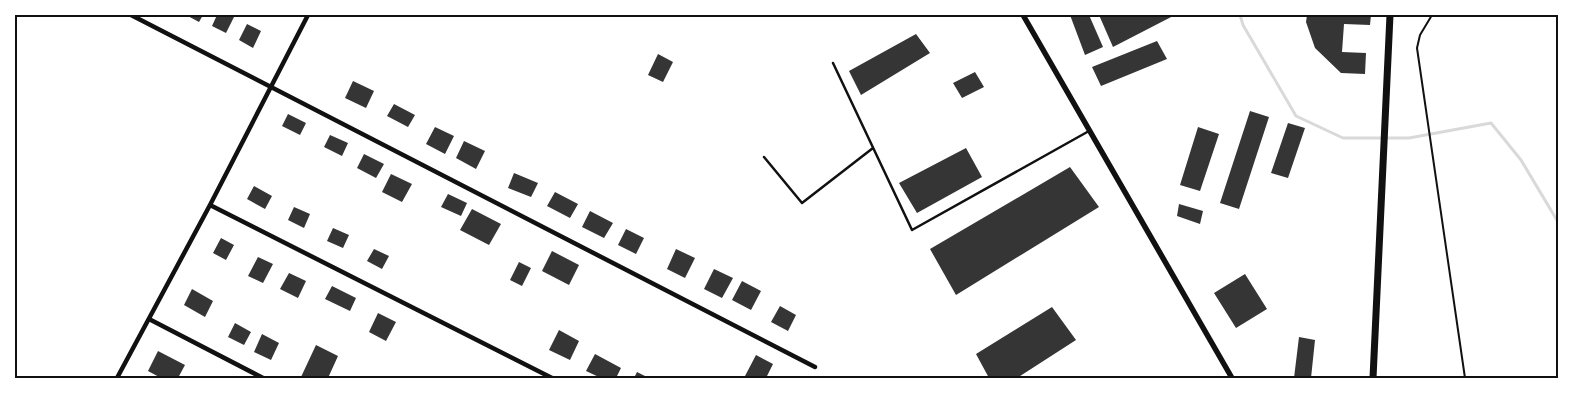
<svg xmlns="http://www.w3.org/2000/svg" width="1573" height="393" font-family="'Open Sans',sans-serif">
  <rect width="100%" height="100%" fill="#fff"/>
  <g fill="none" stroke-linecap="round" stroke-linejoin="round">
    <path stroke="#d9d9d9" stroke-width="3" d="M1240 15 1243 25 1296 116 1343 138H1409L1491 123 1521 160 1558 222"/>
  </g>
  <path fill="#353535" d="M186 15H203L199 22Z
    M217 15H230L234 17 226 33 212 26Z
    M1070 15H1089L1103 47 1085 55Z
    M1099 15H1175L1113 47Z
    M1307 15H1371L1370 25 1344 24 1342 52 1366 53 1365 74 1341 73 1315 48 1306 22Z
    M247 24 261 31 253 48 239 40Z
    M916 34 930 53 861 95 849 71Z
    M1157 41 1167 59 1101 86 1092 67Z
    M658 54 673 62 663 82 648 75Z
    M975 72 984 87 962 98 953 83Z
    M353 81 374 91 366 108 345 98Z
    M394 104 415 115 408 127 387 116Z
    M1250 111 1269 117 1239 209 1220 203Z
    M288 114 306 123 300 135 282 126Z
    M1288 123 1305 128 1288 178 1271 173Z
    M435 127 454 136 445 154 426 144Z
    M1198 127 1219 134 1200 191 1180 185Z
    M330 135 348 143 342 156 324 147Z
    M464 141 485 151 476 169 456 158Z
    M966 148 982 177 917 213 899 183Z
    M364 154 384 164 376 178 357 168Z
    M1070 167 1099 207 956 295 930 249Z
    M514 173 538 183 531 197 508 188Z
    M391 174 412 184 402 202 382 192Z
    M254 186 272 196 265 209 247 199Z
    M555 192 578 204 570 218 547 206Z
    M448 194 467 203 461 216 441 207Z
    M1179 204 1203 211 1200 224 1177 216Z
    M294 207 310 214 304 228 288 220Z
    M472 209 501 224 489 245 460 230Z
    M590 211 613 223 604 238 582 227Z
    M333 228 349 235 343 248 327 241Z
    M626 229 644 238 636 254 618 245Z
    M221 238 234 245 226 260 213 253Z
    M374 249 389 256 382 269 367 261Z
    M676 249 695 258 685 278 667 269Z
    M552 251 579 265 569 285 542 271Z
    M258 257 273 264 263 283 248 276Z
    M519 262 531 268 522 286 510 280Z
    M714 269 733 278 722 298 704 289Z
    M289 273 306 281 298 298 280 289Z
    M1245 274 1267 309 1236 328 1214 293Z
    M742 281 761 291 751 310 732 300Z
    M332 286 356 298 350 311 325 299Z
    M192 289 213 301 205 317 184 305Z
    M780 306 796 315 788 331 771 322Z
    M1052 307 1076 340 1017 378H989L976 354Z
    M378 313 396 322 386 341 369 332Z
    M235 323 251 332 244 345 228 337Z
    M559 330 579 341 570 360 549 350Z
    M262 334 279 343 271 360 254 352Z
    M1299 337 1315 340 1311 378H1294Z
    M316 345 338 356 328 378 301 377Z
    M158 351 185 365 178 378H161L148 371Z
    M595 354 621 368 616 378H601L586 371Z
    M756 355 773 364 766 378H749L745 376Z
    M637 372 649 378H634Z"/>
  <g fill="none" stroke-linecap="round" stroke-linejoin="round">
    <path stroke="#111" stroke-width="2" d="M1432 15 1420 35 1417 48 1465 378"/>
    <path stroke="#111" stroke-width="2.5" d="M833 63 912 230 1089 131
      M764 157 802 203 873 148"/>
    <path stroke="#111" stroke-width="4.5" d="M131 15 815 367
      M210 205 552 378
      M149 319 263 378
      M117 378 210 205 308 15"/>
    <path stroke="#111" stroke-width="5.5" d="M1023 15 1232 378"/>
    <path stroke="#111" stroke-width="7" d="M1373 378 1390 15"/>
  </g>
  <rect width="1573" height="393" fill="none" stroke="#ffffff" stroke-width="32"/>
  <rect x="16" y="16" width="1541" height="361" fill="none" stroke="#111" stroke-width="2"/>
</svg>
